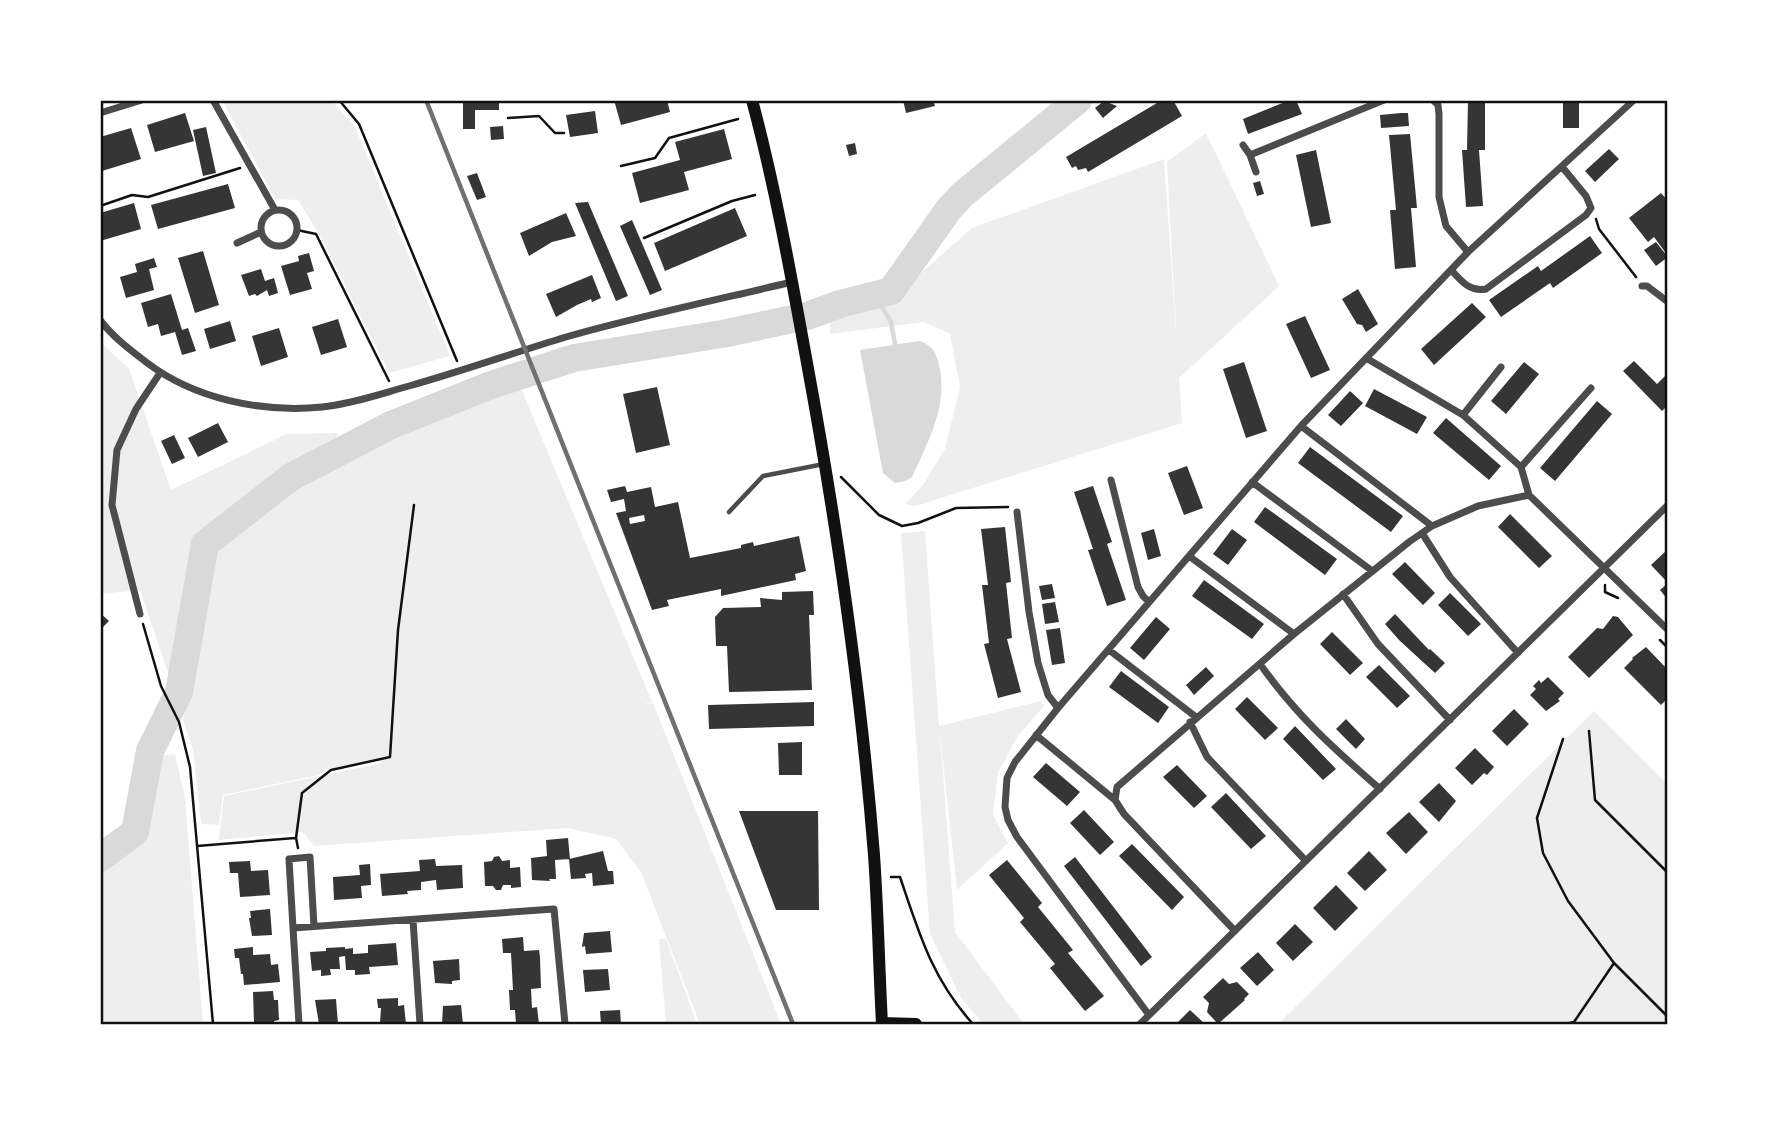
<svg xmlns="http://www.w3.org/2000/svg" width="1768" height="1124" font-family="'Zilla Slab',serif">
  <rect width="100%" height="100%" fill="#fff"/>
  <path fill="#eee" d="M222 100H331L355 127 450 356 389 373 318 232 298 200 275 199Z
    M1206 133 1279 286 1179 378 1182 423 915 506 905 504 923 485 945 449 960 387 950 334 924 322 830 334V320L895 296 972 228 1164 159 1177 345 1167 162Z
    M100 341 129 369 171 490 287 434 338 433 323 467 405 427 518 381 652 702 641 705 653 703 781 1024H700L641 872 616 839 568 828 314 846 303 832 219 840 224 796 382 763V757L329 769 319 775 223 795 219 825 201 824 193 750 183 720 188 691 198 673 186 691 167 670 140 590 100 594Z
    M925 531 939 726 1041 701 1044 706 1018 736 998 772 993 815 1008 843 957 890 940 734 955 932 1024 1024H983L961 998 930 934 901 533Z
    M1594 711 1668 785V1024H1278Z
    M175 754 185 798 203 1024H100V870L141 838 158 756Z
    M659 939H666L697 1024H666Z"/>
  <path fill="#d9d9d9" d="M919 341C933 345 937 354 940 369 947 408 928 442 912 477L905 481 895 483 883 473 860 350Z"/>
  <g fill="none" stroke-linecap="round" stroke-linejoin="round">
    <path stroke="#d9d9d9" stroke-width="4.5" d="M875 295 891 322 895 344"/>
    <path stroke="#d9d9d9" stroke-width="28" d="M100 858 135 832 150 751 179 692 205 544 291 477 391 425 491 385 574 358 722 334 807 316 840 304 891 291 949 209 962 195 1078 100"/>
  </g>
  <path fill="#353535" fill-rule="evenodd" d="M463 100H499V110H475V129H463Z
    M614 100H667L670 112 621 125Z
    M903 100H933L935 106 906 113Z
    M1162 100H1173L1182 116 1088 172 1086 168 1078 170 1076 166 1072 168 1066 157Z
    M1290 100H1296L1302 114 1248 134 1243 119Z
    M1468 100H1485V150H1479L1483 206 1466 207 1462 150H1467Z
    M1563 100H1579V128H1563Z
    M1104 101 1117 106 1103 118 1095 108Z
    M595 111 598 133 570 137 566 115Z
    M185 113 194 141 155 152 147 125Z
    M1401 113H1408L1409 126 1381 128 1380 115Z
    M503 126 504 139 491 140 490 127Z
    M206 127 216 173 203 176 193 130Z
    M131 128 141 159 102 171 100 137Z
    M724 129 732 159 684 172 689 190 640 203 632 173 680 160 675 142Z
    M1410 134 1417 208H1411L1416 267 1395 269 1390 210H1396L1389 135Z
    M855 143 857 154 849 156 846 145Z
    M1609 149 1619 159 1595 182 1585 171Z
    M1316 150 1331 223 1311 227 1296 155Z
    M477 173 486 197 477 200 467 176Z
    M1260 181 1264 194 1257 196 1253 183Z
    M228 184 235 208 158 229 151 205Z
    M1661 193 1668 201V256L1654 237 1648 242 1629 218Z
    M588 202 628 296 616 301 575 203Z
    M134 203 141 229 100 241V213Z
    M735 208 747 236 665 271 654 243Z
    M566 213 576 236 552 242 529 256 520 233Z
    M632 220 662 290 650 295 620 226Z
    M1590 236 1602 253 1553 288 1550 283 1501 317 1489 300 1538 266 1541 271Z
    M1656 242 1668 257 1656 266 1644 250Z
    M203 251 219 305 195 313 178 258Z
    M309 253 314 271 307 273 312 289 290 295 281 266 299 261 298 256Z
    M154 258 157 267 149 269 154 290 126 298 120 277 137 272 135 264Z
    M261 269 265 281 274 278 278 293 269 296 267 290 257 296 255 294 249 296 241 275Z
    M592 275 601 298 592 302 591 299 577 305 556 317 546 294Z
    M1358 289 1378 324 1366 332 1362 325 1357 324 1342 299Z
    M171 294 182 330 188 328 196 351 182 355 175 332 161 336 158 324 148 327 141 303Z
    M1472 303 1486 317 1434 365 1421 349Z
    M1305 316 1330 370 1311 378 1286 324Z
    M338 319 347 347 321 355 312 327Z
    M230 321 236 341 210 349 204 329Z
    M279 328 288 357 261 366 252 336Z
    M1634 361 1657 384 1666 375 1668 378V405L1662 411 1623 371Z
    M1244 362 1267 431 1246 438 1223 369Z
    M1524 362 1539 374 1506 414 1491 401Z
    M657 387 670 445 636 453 623 394Z
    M1374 389 1427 417 1417 434 1365 406Z
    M1350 391 1363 403 1341 426 1328 415Z
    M1597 401 1612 414 1555 481 1540 468Z
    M1446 418 1501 466 1489 480 1433 433Z
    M218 423 228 442 198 457 188 438Z
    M174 435 185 458 172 464 161 441Z
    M1310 447 1403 516 1391 532 1298 463Z
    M1187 466 1203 508 1184 515 1168 473Z
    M625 486 627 492 651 487 655 507 678 502 690 558 741 548V545L753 542 754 546 799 536 806 571 795 574 796 580 721 596V589L667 600 669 606 652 610 616 513 626 511 624 499 611 502 607 490ZM644 515 645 521 630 524 629 518Z
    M1093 486 1112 542 1107 544 1126 600 1107 606 1088 550 1093 549 1074 492Z
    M1265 507 1337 559 1325 575 1254 522Z
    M1510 514 1552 556 1539 568 1498 527Z
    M1005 527 1011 582 1006 583 1012 638 1007 639 1021 692 998 698 984 644 989 643 982 585H988L981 529Z
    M1154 529 1161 556 1148 560 1141 533Z
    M1232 529 1247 540 1228 565 1213 554Z
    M1668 549V583L1651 565Z
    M1405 562 1435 593 1423 605 1392 574Z
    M1204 580 1264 624 1252 639 1192 596Z
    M1668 583V600L1660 590Z
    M1052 584 1055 598 1042 600 1039 586Z
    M813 591 814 615H809L812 690 729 692 727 646H716L715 617 723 608 761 607 760 598 782 600V592Z
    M1450 593 1481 624 1468 636 1438 605Z
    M1055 602 1059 622 1045 624 1042 604Z
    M100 613 109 621 100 630Z
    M1395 614 1429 650 1430 649 1445 663 1435 673 1399 640 1385 624Z
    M1613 616 1618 617 1633 635 1589 678 1568 657 1597 628 1603 629Z
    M1156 617 1170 629 1144 660 1130 648Z
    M1060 628 1065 663 1052 665 1046 630Z
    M1332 632 1363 663 1350 675 1320 644Z
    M1646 647 1668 670V698L1661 705 1624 668 1633 659 1632 658Z
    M1379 665 1410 696 1397 708 1366 677Z
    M1206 667 1214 676 1194 695 1186 685Z
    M1121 671 1169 707 1158 723 1109 687Z
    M1548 677 1564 693 1558 699 1560 701 1546 711 1530 695 1536 689 1533 686 1539 680 1541 683Z
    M1247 697 1278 728 1265 740 1235 709Z
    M814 702V726L709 729 708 705Z
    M1514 709 1529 724 1507 746 1492 731Z
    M1346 719 1365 739 1356 749 1336 729Z
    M1295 726 1336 769 1323 780 1283 739Z
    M802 742V775H779L778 743Z
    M1475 748 1494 767 1487 775 1484 773 1472 785 1455 768Z
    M1046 763 1080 792 1067 806 1033 777Z
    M1177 765 1207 796 1194 808 1163 777Z
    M1439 783 1456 801 1439 822 1419 802Z
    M1226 793 1266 836 1251 849 1211 807Z
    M1084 810 1114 842 1100 855 1070 823Z
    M739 811H818L819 910H776Z
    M1409 812 1428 832 1406 854 1386 833Z
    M568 838 570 859 555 860 556 879H549L550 881 532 880 531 858 547 856 546 840Z
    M1132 844 1184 897 1172 910 1119 856Z
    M603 851 608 871H613L614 884 593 886 592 873 585 874 586 878 571 879 569 859Z
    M1369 851 1387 870 1365 891 1347 873Z
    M499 856 502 861 510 860V868L520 867 521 887 511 888V885H503L501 890H496L493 886H485L484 862 492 861 494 857Z
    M1075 857 1152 957 1141 966 1064 866Z
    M435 859 436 866 462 865 463 888 437 890 436 880 421 882V890L407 891 408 894 382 896 380 874 420 871 419 860Z
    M1007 860 1042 903 1038 907 1073 950 1068 953 1104 996 1085 1011 1050 968 1055 964 1020 922 1024 918 989 875Z
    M250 861 251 871 268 870 270 895 240 897 238 873H230L229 862Z
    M370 864 371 885 361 886 362 898 334 900 333 877 360 875 359 865Z
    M1336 885 1358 908 1335 931 1313 908Z
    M270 909 272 935 252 936 249 918H251L250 911Z
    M1295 924 1313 942 1293 961 1276 943Z
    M610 931 612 952 586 954 585 946 582 947 584 933Z
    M523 937 524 951 539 950 540 957 541 988 531 989 532 1008 537 1007 539 1024H516L515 1010H510L509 990H513L511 953H503L502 939Z
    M396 943 398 965 369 967 370 974 355 975V970H346L345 956 339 957 340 969H330L331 975 321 976V970L312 971 310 952 326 951V948L345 947V949L353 948V954L368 953V945Z
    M253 947V955L270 954 271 965 278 964 280 982 244 985 243 974H241L239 958H235L234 949Z
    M1258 952 1274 970 1257 986 1240 968Z
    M459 959 460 980 452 981V984L435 983 433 961Z
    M608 969 610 990 585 992 583 970Z
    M1223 978 1229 984 1237 982 1249 994 1244 999 1245 1000 1218 1024 1207 1012 1209 1003 1203 997Z
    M273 991 274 1000H278L279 1020 274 1021V1024L254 1022 253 992Z
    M398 998V1006L404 1005 406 1024 380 1023 381 1008H378L377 999Z
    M336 999 338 1024H319L315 1000Z
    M461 1005 463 1024H442L443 1006Z
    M620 1010 621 1024H601L600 1011Z
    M1190 1010 1205 1024H1176Z"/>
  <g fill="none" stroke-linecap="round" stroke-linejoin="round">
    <path stroke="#111" stroke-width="2.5" d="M339 100 359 124 457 361
      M508 118 539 116 555 133H564
      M621 166 655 158 669 138 738 119
      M100 206 132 195 148 197 240 168
      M1596 219 1599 229 1636 277
      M297 230 316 234 389 381
      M644 238 732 201 755 195
      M841 477 879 515 902 526 918 523 956 508 1008 507
      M1605 585V592L1618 598
      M143 624 161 686 179 722 190 767 213 1024
      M1660 640 1668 648
      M1589 731 1595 800 1668 873
      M1563 739 1537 818 1543 853 1568 901 1614 963
      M197 846 295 838
      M298 848 296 838 302 793 331 770 390 757 398 630 414 505
      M891 877H900C919 933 932 979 973 1024
      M1565 1024 1574 1022 1614 963 1668 1017"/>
    <path stroke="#4c4c4c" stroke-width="4.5" d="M729 512 763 476 824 464"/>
    <path stroke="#4c4c4c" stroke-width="7" d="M213 100 275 210
      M1433 100 1438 105 1439 114V197L1446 226 1468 252
      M100 113 142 100
      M1243 145 1250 155 1384 100
      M1250 155 1256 172
      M261 228a18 18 0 1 1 36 0a18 18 0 1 1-36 0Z
      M237 243 261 232
      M1451 270C1462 281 1469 292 1486 289L1586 215 1591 208 1586 196 1563 168
      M1642 286H1647L1668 302
      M100 320C113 337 129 349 146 362 194 399 262 413 322 407 351 404 380 394 409 386 462 371 513 353 566 337 640 316 716 300 792 282
      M1366 358 1463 415 1521 467 1529 495 1668 630
      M1463 415 1501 367
      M1301 426 1432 526
      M1521 467 1591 388
      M1111 480 1138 587 1143 596 1149 602
      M1252 482 1371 570
      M1017 512 1029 612 1038 663 1048 695 1058 708
      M1422 533 1450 577 1518 653
      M1189 556 1294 634
      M1343 594 1378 644 1450 720
      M140 614 112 505 117 450 136 409 160 373
      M1109 650 1196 717
      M1260 664C1296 715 1333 748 1380 789
      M1190 722 1207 757 1306 861
      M1036 735 1115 800
      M413 920 420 1024
      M293 928 289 859 310 857 314 926
      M1235 931 1124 814 1115 800 1117 787 1294 634 1409 542 1432 526 1478 506 1529 495
      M1149 1015 1017 837 1008 820 1005 807 1007 778 1015 762 1058 708 1301 426 1468 252 1634 100
      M299 1024 293 928 554 909 565 1024
      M1140 1024 1668 505"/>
    <path stroke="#111" stroke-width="12" d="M752 100C775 186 791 275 807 363 837 526 861 690 874 855 878 912 879 968 882 1024
      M882 1023 916 1024"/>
    <path stroke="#707070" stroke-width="4.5" d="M426 100 793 1024"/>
  </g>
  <rect width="1768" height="1124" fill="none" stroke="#ffffff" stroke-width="203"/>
  <rect x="102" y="102" width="1564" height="921" fill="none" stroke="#111" stroke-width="2.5"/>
</svg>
